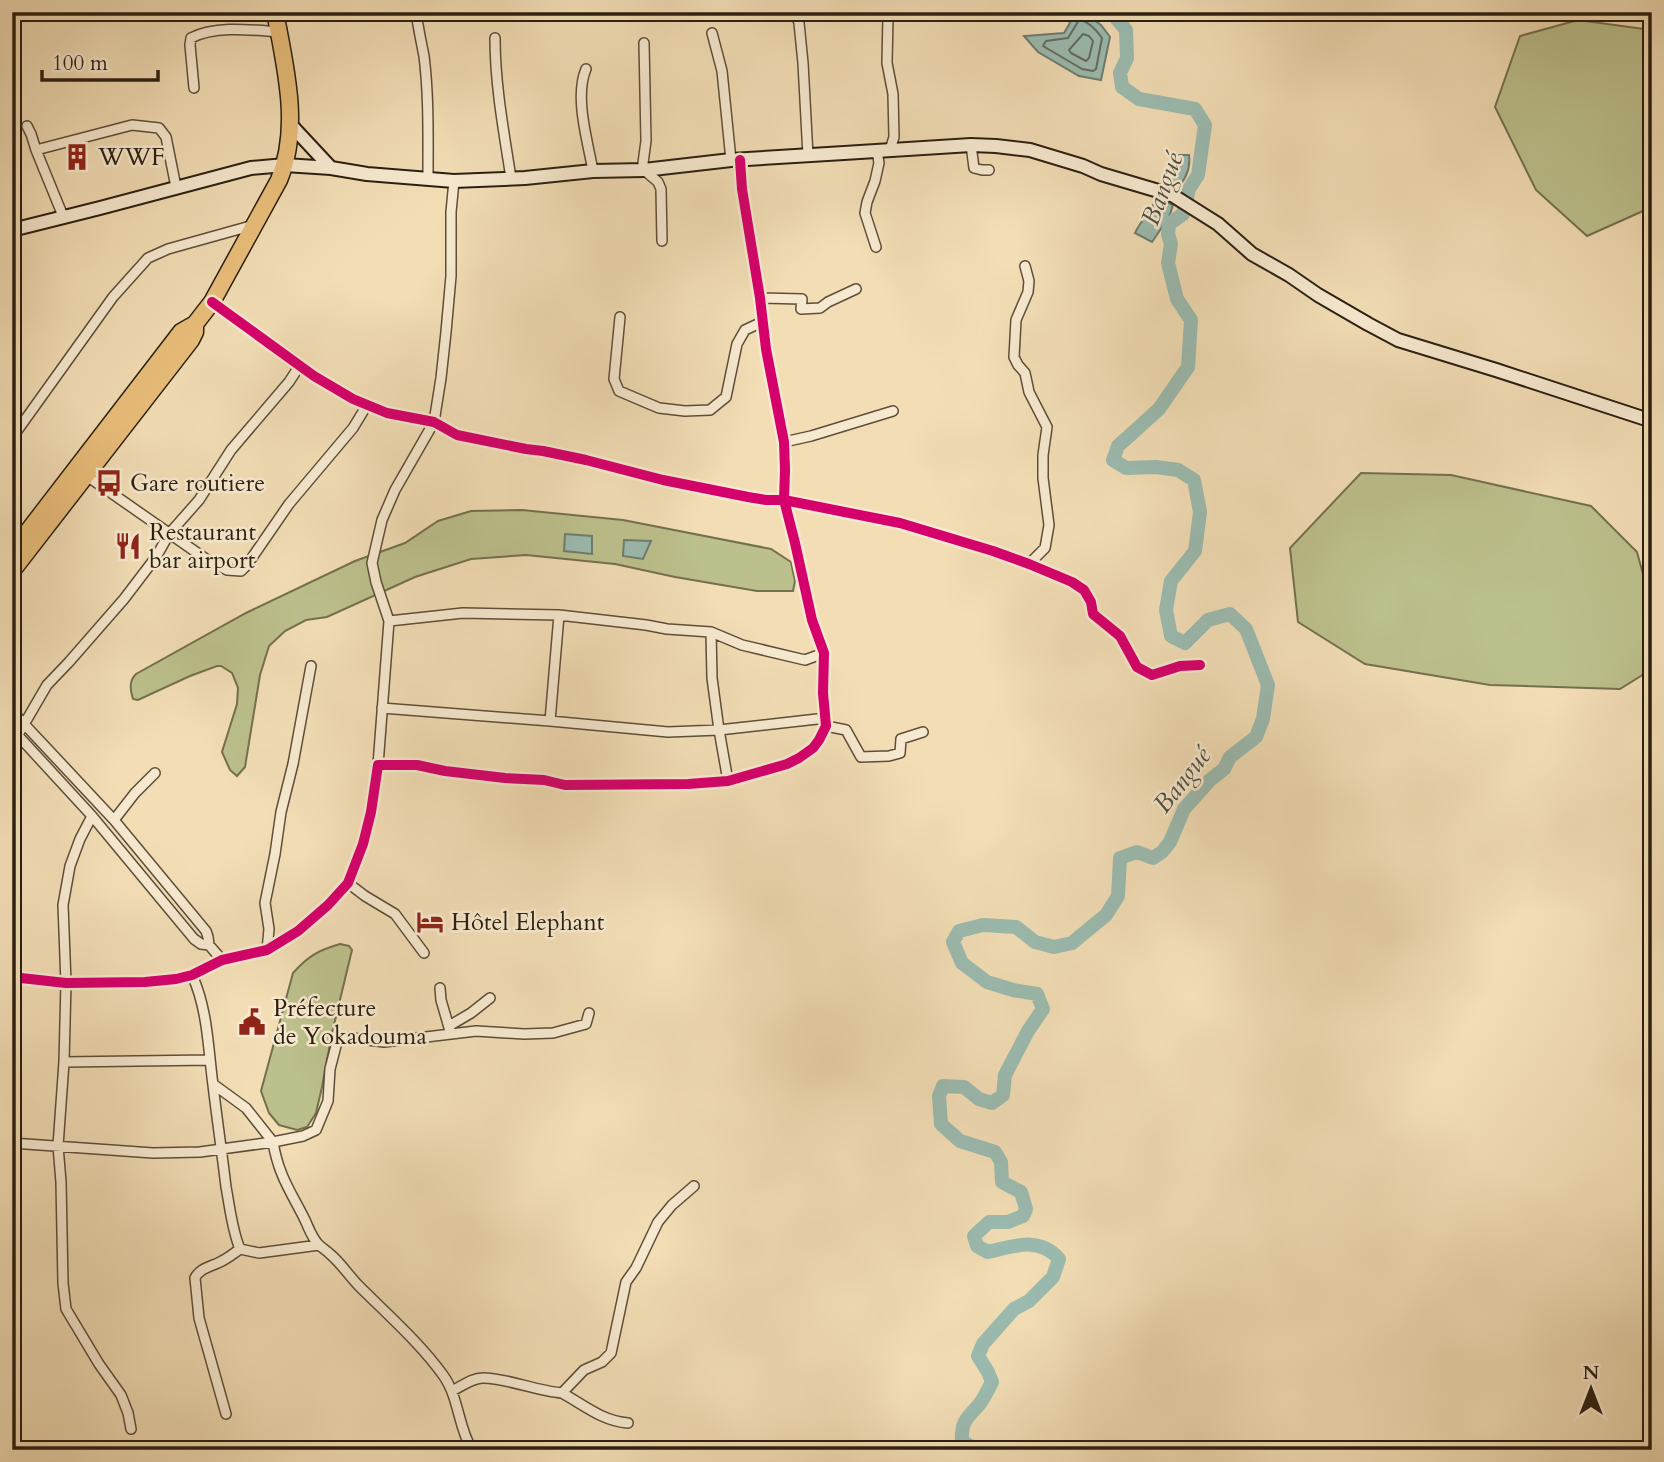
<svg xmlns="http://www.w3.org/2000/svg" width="1664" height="1462" font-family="Cardo,serif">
  <rect width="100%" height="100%" fill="#f2ddb5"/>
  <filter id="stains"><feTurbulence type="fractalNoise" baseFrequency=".00286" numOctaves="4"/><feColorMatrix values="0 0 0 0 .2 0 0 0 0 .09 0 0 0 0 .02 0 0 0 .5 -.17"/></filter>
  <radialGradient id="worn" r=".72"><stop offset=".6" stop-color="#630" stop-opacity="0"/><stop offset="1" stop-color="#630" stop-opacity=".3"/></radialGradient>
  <path fill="#bcc08c" stroke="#74704e" stroke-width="2" d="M1578 20 1652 30V207L1587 236 1536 190 1495 107 1520 36Z
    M1361 473 1451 475 1591 506 1637 552 1652 607V669L1620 689 1490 685 1365 664 1298 622 1290 548Z
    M522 510 623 520 771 549 791 562 795 581 793 591H757L675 577 615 564 526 555 471 559 415 577 327 617 306 620 285 631 269 646 260 675 245 767 237 776 230 770 222 752 237 704 238 688 232 673 221 666H217L190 676 138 700 133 699C130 689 129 681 136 674L246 613 355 561 405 543 438 521 471 511Z
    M340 944 349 946 352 950 332 1033 322 1087 316 1113 307 1127 297 1130 279 1125 269 1113 261 1091 293 973C308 956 319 950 340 944Z"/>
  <path fill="#9bbbb0" stroke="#6e7d70" stroke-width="2" d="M1063 12H1083L1101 25 1110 37 1101 80 1079 76 1038 52 1024 36 1064 33 1070 23Z
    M1178 155H1189C1191 171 1184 181 1174 193L1165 191C1165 181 1174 166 1178 155Z
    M1157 198 1173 205 1169 217 1152 242 1135 233C1141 220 1151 211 1157 198Z
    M565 534 592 536V554L564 551Z
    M624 540 651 541 643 559 623 556Z"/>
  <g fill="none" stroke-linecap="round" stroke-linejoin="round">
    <path stroke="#636d60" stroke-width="2" d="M1079 20C1088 21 1097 31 1102 38L1096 69 1093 71 1082 69 1043 46 1046 41 1068 38Z
      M1083 34 1089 36 1093 41 1089 58 1086 61 1071 53 1069 50Z"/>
    <path stroke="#9bbbb0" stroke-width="14" d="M719 12H734
      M976 1450 962 1441C961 1418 969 1418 981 1402 985 1396 989 1388 992 1382L988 1372 978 1356 983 1344 1014 1309 1029 1301 1053 1277 1059 1259C1040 1236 1014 1246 988 1252L977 1246 974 1236 989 1222H1008L1023 1216 1026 1209 1021 1192 1002 1182 1001 1162 995 1152 960 1141 941 1124 939 1096 943 1086 964 1087 979 1099 992 1103 1003 1095 1005 1075 1028 1031 1043 1009 1037 994 1013 990 987 982 962 963 953 942 959 931 983 925 1016 927 1035 942 1054 947 1072 943 1106 915 1118 896 1120 858 1137 852 1153 858 1162 852 1170 842 1184 809 1210 780 1224 769 1230 757 1256 737 1263 719 1268 685 1246 629 1230 614 1208 620 1185 643 1171 636 1166 610 1171 581 1195 551 1200 512 1194 480 1178 470 1156 467 1126 468 1113 460 1118 446 1159 409 1188 367 1191 320 1177 299 1168 263 1171 244 1168 234 1169 224 1183 214 1189 189 1198 175 1205 125 1195 109 1139 99 1122 87 1120 73 1127 58 1126 30 1111 12"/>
    <defs>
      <path id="minor" d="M416 12C418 27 421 41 424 56 429 96 428 138 428 178
        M795 12 799 23 803 63 808 156
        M885 12 888 16 887 63 893 94 894 137 890 150
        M712 33 722 71 731 160
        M495 38C495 85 504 133 511 178
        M644 43 646 141 643 163 644 170 658 182 661 189 662 241
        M586 69C574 97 588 142 593 171
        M194 88 190 45 191 38C215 25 253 30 279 32
        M27 126 31 134 36 150
        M971 145 974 168 982 170H989
        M63 216 36 150 132 125 159 128 166 137 176 187
        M876 247 865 213 867 202 875 181 879 163 877 151
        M1025 266 1029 281 1028 292 1016 320 1014 357 1018 365 1025 373 1029 392 1047 427 1043 455V478L1049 525 1045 548 1029 564
        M760 298 802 299 801 309 820 308 828 302 856 289
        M212 302 314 376 353 399 387 413 434 422 457 435 526 449 543 451 586 460 663 480 748 497 766 500H784L900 523 993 551 1029 564 1072 582 1084 590 1091 602 1093 614 1120 636 1137 667 1152 675 1180 666 1200 665
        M620 317 614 379 619 391 659 408 685 411 710 410 726 397 737 344 745 330 762 322
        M12 438 113 297 148 258 168 249 254 225
        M784 442 811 436 893 411
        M87 476 206 559 227 570 241 571 247 565 289 504 353 428 367 405
        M559 615 550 721 668 732 719 730 712 678 711 632
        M389 621 376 582 372 563 382 520 395 490 434 422 441 378 446 332 451 276V212L454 181
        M382 708 550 721
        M12 711 114 820 206 931 208 937 209 945
        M826 726 846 730 861 757 889 756 900 753 901 739 923 732
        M12 729 92 816 194 939 201 944 209 945 222 960
        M12 745 47 685 69 662 124 599 156 557 169 534 199 500 231 450 289 382 300 365
        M378 765 389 621 463 613 559 615 646 625 667 629 711 632 742 645 805 660 824 653
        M728 781 719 730 826 718
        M92 816 80 839 70 866 63 905 66 983 64 1062 58 1146 61 1182 63 1283 66 1309 99 1364 121 1395 128 1413 131 1429
        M114 820 135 793 155 773
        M348 883 365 896 395 914 424 953
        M267 950 269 929 265 903 275 854 281 812 293 764 311 666
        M192 975C208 1010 208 1048 213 1085 217 1119 222 1153 226 1187 230 1208 232 1230 240 1249L259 1253 319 1245
        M12 977 66 983 145 982 176 979 192 975 222 960 267 950 298 931 328 905 348 883 363 844 371 812 378 765H417L445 771 505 778 544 780 565 785 688 784 728 781 787 764 799 758 813 748 819 740 826 726 823 693 824 653 812 620 795 543 784 500 785 470 784 442 766 349 760 298 742 189 740 160
        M440 988 441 1000 450 1031
        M449 1026 471 1013 490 998
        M64 1062 210 1060
        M213 1084 246 1108 273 1142
        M12 1143 153 1153 200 1152 273 1142
        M452 1391C462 1386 472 1378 483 1378 507 1378 536 1391 562 1393L584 1370 602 1362 611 1353 626 1282 636 1268 658 1222 672 1205 694 1186
        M562 1393C584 1405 602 1421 628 1423
        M226 1414 199 1318 195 1278C200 1268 210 1267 220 1262 227 1259 233 1254 240 1249
        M472 1450C458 1427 459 1397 443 1375 420 1343 387 1314 359 1286 349 1276 341 1263 330 1254 326 1250 322 1248 318 1244 310 1235 308 1225 303 1216 289 1189 278 1173 273 1142L303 1136 316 1130 328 1101 330 1069 337 1042 344 1037 384 1042 476 1031 524 1034 553 1033 586 1024 589 1013"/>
      <path id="secondary" d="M290 124 331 168
        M12 230 100 208 251 168 285 165 331 168 367 174 454 181 525 178 593 171 644 170 731 160 844 153 971 145 996 146 1030 150 1083 166 1101 174 1172 195 1218 224 1252 254 1289 275 1318 295 1368 324 1398 340 1496 370 1652 421"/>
      <path id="trunk" d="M12 552 181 332 195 324 212 302 279 180C301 127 285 66 275 12
        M12 571 191 340 195 332V324"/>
    </defs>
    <use href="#minor" stroke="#5d4e39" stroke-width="12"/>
    <use href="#secondary" stroke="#2b1f10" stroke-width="16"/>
    <use href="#trunk" stroke="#2b1f10" stroke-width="19"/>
    <use href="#minor" stroke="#f7e9cf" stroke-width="9"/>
    <use href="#secondary" stroke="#f7e9cf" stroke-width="12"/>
    <use href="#trunk" stroke="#e9be7a" stroke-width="16"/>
    <defs>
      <path id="cycleway" d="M212 302 314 376 353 399 387 413 434 422 457 435 526 449 543 451 586 460 663 480 748 497 766 500H784L900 523 993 551 1029 564 1072 582 1084 590 1091 602 1093 614 1120 636 1137 667 1152 675 1180 666 1200 665
        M12 977 66 983 145 982 176 979 192 975 222 960 267 950 298 931 328 905 348 883 363 844 371 812 378 765H417L445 771 505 778 544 780 565 785 688 784 728 781 787 764 799 758 813 748 819 740 826 726 823 693 824 653 812 620 795 543 784 500 785 470 784 442 766 349 760 298 742 189 740 160"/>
    </defs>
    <use href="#cycleway" stroke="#f7e9cf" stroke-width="15"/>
    <use href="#cycleway" stroke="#d6006c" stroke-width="10"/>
  </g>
  <defs>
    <symbol id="building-bare" viewBox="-9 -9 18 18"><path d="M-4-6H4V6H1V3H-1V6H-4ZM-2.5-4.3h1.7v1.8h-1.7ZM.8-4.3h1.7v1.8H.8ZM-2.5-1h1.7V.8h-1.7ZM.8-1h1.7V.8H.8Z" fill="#8f2418" stroke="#f7e9cf" stroke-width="2.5" paint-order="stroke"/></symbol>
    <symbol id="bus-bare" viewBox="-9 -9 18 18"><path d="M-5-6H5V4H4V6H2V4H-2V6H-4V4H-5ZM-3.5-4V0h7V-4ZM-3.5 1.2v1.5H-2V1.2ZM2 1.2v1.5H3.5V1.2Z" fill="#8f2418" stroke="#f7e9cf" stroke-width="2.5" paint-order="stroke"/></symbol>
    <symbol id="restaurant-bare" viewBox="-9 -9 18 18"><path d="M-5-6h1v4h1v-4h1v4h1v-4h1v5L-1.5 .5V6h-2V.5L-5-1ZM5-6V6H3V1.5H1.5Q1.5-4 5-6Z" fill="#8f2418" stroke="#f7e9cf" stroke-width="2.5" paint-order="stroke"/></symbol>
    <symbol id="hotel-bare" viewBox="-9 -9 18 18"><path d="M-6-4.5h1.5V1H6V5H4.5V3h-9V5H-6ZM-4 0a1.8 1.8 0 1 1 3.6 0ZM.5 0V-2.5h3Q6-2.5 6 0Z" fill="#8f2418" stroke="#f7e9cf" stroke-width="2.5" paint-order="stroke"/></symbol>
    <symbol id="civic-bare" viewBox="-9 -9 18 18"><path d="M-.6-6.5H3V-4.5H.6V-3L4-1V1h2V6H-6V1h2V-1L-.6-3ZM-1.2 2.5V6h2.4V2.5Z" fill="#8f2418" stroke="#f7e9cf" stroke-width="2.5" paint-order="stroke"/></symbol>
  </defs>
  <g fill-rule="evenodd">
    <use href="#building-bare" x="58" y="138" width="38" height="38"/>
    <use href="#bus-bare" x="90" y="464" width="38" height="38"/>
    <use href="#restaurant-bare" x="109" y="527" width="38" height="38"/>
    <use href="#hotel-bare" x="411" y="903" width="38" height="38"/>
    <use href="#civic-bare" x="233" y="1003" width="38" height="38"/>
  </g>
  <g text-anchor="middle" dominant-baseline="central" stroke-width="5" stroke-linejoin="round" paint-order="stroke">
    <g font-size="24" fill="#2b1f10" stroke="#f7e9cf" text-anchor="start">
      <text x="98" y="157">WWF</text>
      <text x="130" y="483">Gare routiere</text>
      <text x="149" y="532">Restaurant<tspan x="149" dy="28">bar airport</tspan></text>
      <text x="451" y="922">Hôtel Elephant</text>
      <text x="273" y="1008">Préfecture<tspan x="273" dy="28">de Yokadouma</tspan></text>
    </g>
    <g font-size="26" font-style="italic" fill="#4d4e40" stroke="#f7e9cf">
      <text transform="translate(1162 189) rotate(-70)">Bangué</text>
      <text transform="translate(1182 780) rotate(-52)">Bangué</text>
    </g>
  </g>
  <rect width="1664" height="1462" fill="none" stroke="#f2ddb5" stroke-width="42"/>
  <rect x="14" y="14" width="1636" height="1434" fill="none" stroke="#2b1f10" stroke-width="3.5"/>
  <rect x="21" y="21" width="1622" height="1420" fill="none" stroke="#2b1f10" stroke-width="2"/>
  <g transform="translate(1591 1389)" stroke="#f7e9cf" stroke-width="5" paint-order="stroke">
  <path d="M0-5L12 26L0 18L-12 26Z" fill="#2b1f10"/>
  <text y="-10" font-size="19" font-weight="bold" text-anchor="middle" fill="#2b1f10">N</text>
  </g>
  <path d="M42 70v10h116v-10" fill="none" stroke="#2b1f10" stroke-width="3.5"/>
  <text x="52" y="70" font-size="21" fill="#2b1f10" stroke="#f7e9cf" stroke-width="5" paint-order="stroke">100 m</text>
  <rect width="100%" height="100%" filter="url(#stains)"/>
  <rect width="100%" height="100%" fill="url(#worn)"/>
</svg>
